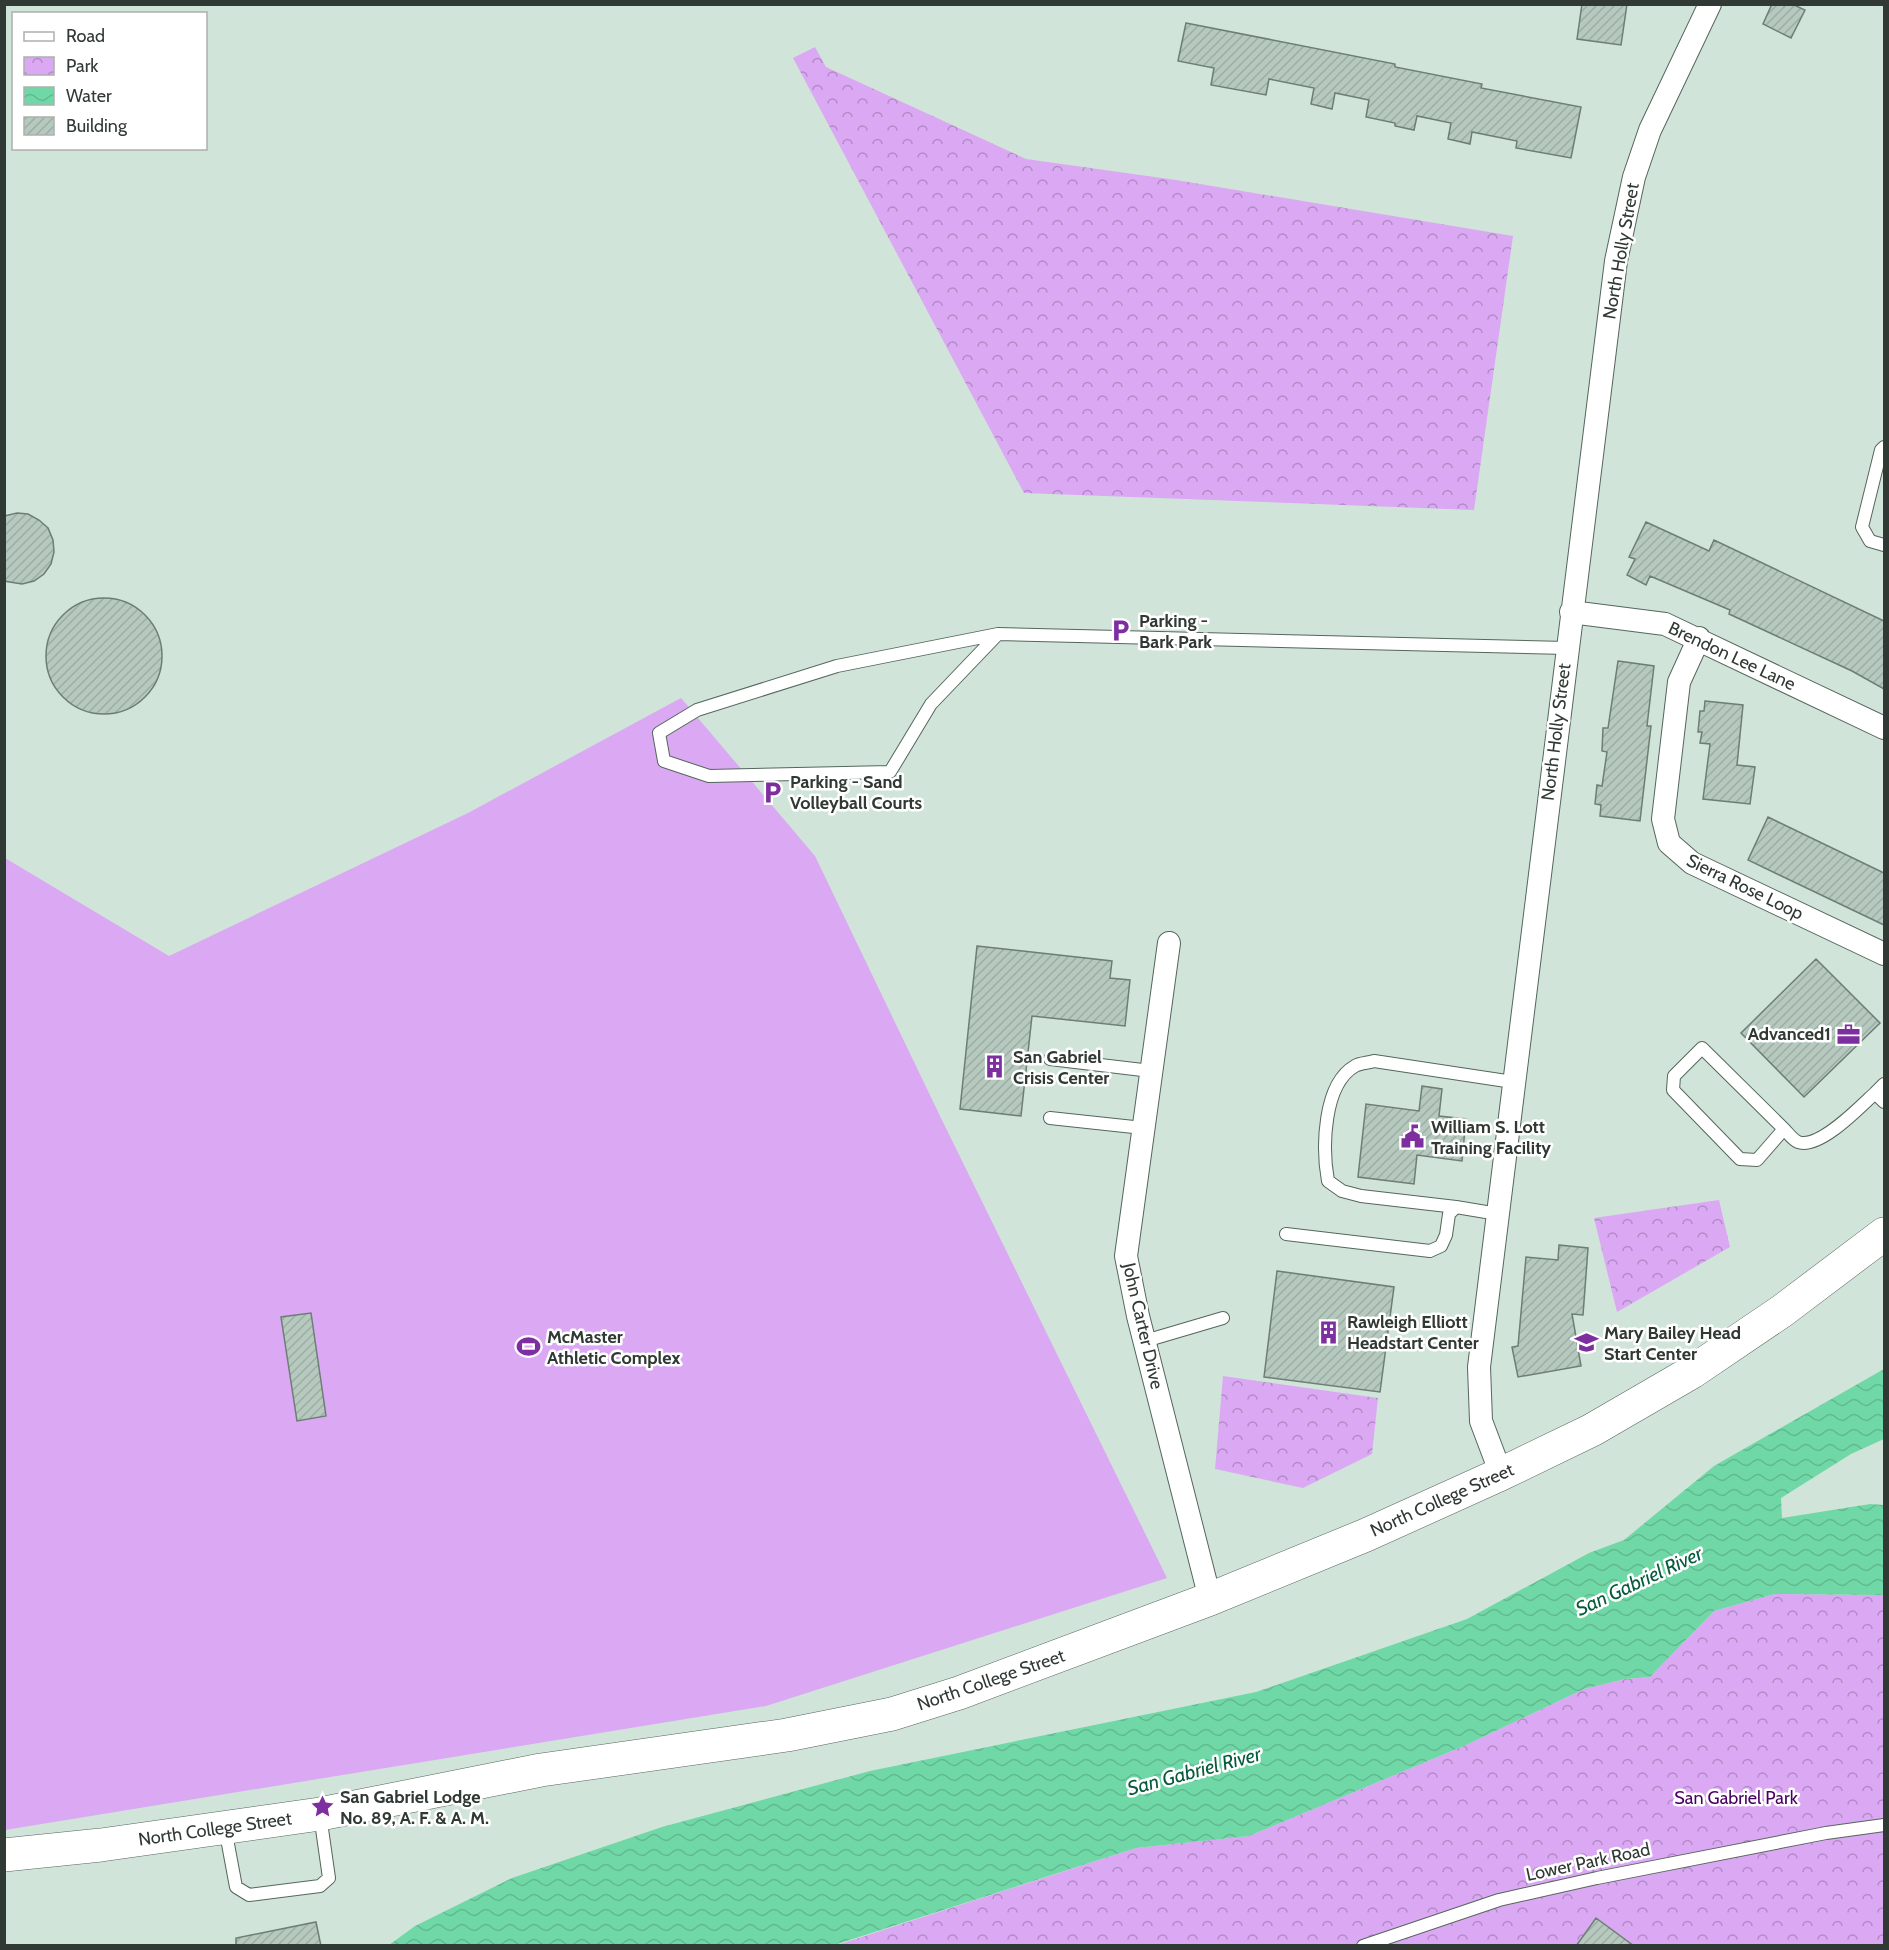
<svg xmlns="http://www.w3.org/2000/svg" width="1889" height="1950" font-family="Cabin,sans-serif">
  <defs>
    <pattern id="park-crowns" width="20" height="18" patternUnits="userSpaceOnUse" patternTransform="scale(1.5)"><rect width="20" height="18" fill="#dba8f4"/><path d="M2 6a3 3 0 1 1 6 0M12 15a3 3 0 1 1 6 0" fill="none" stroke="#b28ac6"/></pattern>
    <pattern id="water-waves" width="16" height="10" patternUnits="userSpaceOnUse" patternTransform="scale(1.5)"><rect width="16" height="10" fill="#70d8a6"/><path d="M0 5q4-4 8 0t8 0" fill="none" stroke="#61ba90"/></pattern>
    <pattern id="building-hatch" width="6" height="6" patternUnits="userSpaceOnUse" patternTransform="scale(1.5)"><rect width="6" height="6" fill="#b6c9be"/><path d="M-1 1l2-2M0 6l6-6M5 7l2-2" fill="none" stroke="#9dada4"/></pattern>
  </defs>
  <rect width="100%" height="100%" fill="#d1e4d9"/>
  <path fill="url(#park-crowns)" d="M815 47 826 67 1026 159 1176 180 1513 236 1474 510 1024 493 793 58Z
    M1719 1200 1730 1247 1617 1312 1594 1218Z
    M1223 1376 1378 1398 1372 1454 1303 1488 1215 1469Z
    M1775 1594 1884 1595V1945L834 1946 1136 1848 1249 1836 1466 1745 1584 1689 1625 1679 1650 1677 1714 1611Z"/>
  <path fill="#dba8f4" d="M681 698 815 856 940 1116 1167 1578 766 1706 5 1830V858L169 956 468 813Z"/>
  <path fill="url(#water-waves)" d="M1884 1369V1439L1851 1454 1781 1498 1782 1518 1870 1504 1884 1505V1595L1775 1594 1714 1611 1650 1677 1625 1679 1584 1689 1466 1745 1249 1836 1136 1848 834 1945H389L415 1926 512 1878 662 1827 870 1771 1256 1692 1467 1619 1589 1553 1624 1540 1714 1466Z"/>
  <path fill="url(#building-hatch)" stroke="#6d7e74" stroke-width="1.5" d="M1582 4H1627L1621 45 1577 39Z
    M1772 4H1792L1805 10 1791 38 1763 24Z
    M1186 23 1395 64V67L1482 84 1481 88 1581 107 1571 158 1516 148 1517 141 1472 132 1470 144 1448 139 1451 123 1417 116 1414 130 1395 126V123L1366 117 1369 100 1335 93 1332 109 1311 104 1314 88 1269 79 1266 95 1211 85 1214 68 1178 61Z
    M17 513 28 514 39 520 48 528 53 540 54 552 51 564 44 574 34 581 22 584 4 581V516Z
    M1646 522 1709 551 1714 540 1884 621V689L1852 671 1729 614 1730 610 1650 576 1646 585 1627 575 1635 559 1629 557Z
    M46 656a58 58 0 1 1 116 0a58 58 0 1 1-116 0Z
    M1618 661 1654 666 1647 726H1651L1640 821 1600 816 1601 805 1595 804 1597 785 1602 786 1607 752 1602 751 1603 728H1608Z
    M1705 701 1743 705 1737 765 1755 767 1750 804 1703 799 1710 744 1700 743 1702 732H1698L1700 711H1704Z
    M1768 817 1884 873V925L1748 860Z
    M977 946 1112 961 1110 978 1130 980 1125 1026 1032 1016 1021 1116 960 1109Z
    M1816 959 1880 1023 1804 1097 1741 1033Z
    M1422 1086 1442 1089 1439 1116 1466 1119 1462 1161 1417 1155 1414 1184 1358 1177 1366 1104 1419 1111Z
    M1559 1245 1588 1248 1583 1315 1572 1314 1581 1366 1518 1377 1512 1347 1518 1346 1526 1257 1558 1260Z
    M1277 1271 1394 1287 1380 1392 1264 1377Z
    M311 1313 326 1416 297 1421 281 1317Z
    M1596 1918 1634 1946H1576Z
    M316 1922 321 1946H236V1938Z"/>
  <g fill="none" stroke-linecap="round" stroke-linejoin="round">
    <defs>
      <path id="lane" d="M1884 447 1881 450 1862 527 1870 541 1884 545
        M998 634 931 704 890 772 709 776 664 761 659 733 697 710 837 666 998 634 1567 648
        M1050 1059 1151 1071
        M1875 1093 1884 1084
        M1050 1118 1143 1128
        M1784 1129 1757 1160 1740 1159 1673 1090 1674 1076 1702 1048 1784 1129C1788 1133 1793 1140 1798 1142 1819 1150 1860 1107 1875 1093L1884 1102
        M1456 1207 1361 1196 1342 1191 1328 1181C1322 1148 1323 1084 1355 1066 1360 1063 1368 1063 1374 1061L1513 1082
        M1286 1234 1430 1251 1441 1246 1446 1235 1449 1214 1456 1207 1498 1214
        M1145 1341 1223 1318
        M225 1828 236 1887 249 1895 320 1886 329 1878 320 1815
        M1363 1946 1499 1900 1597 1878 1826 1833 1884 1825"/>
      <path id="street" d="M1571 612 1665 624 1884 728
        M1699 638 1679 682 1663 819 1669 843 1692 863 1884 954
        M1169 943 1126 1256 1138 1316 1210 1599
        M1501 1474 1481 1421 1479 1367 1616 261 1634 177 1650 130 1710 4"/>
      <path id="secondary" d="M4 1855 101 1845 320 1814 541 1770 787 1735 892 1714 959 1693 1210 1599 1366 1535 1501 1474 1592 1430 1692 1372 1782 1311 1884 1234"/>
    </defs>
    <use href="#lane" stroke="#55665c" stroke-width="14"/>
    <use href="#street" stroke="#55665c" stroke-width="24"/>
    <use href="#secondary" stroke="#55665c" stroke-width="34"/>
    <use href="#lane" stroke="#fff" stroke-width="12"/>
    <use href="#street" stroke="#fff" stroke-width="22"/>
    <use href="#secondary" stroke="#fff" stroke-width="33"/>
  </g>
  <defs>
    <symbol id="parking-bare" viewBox="-9 -9 18 18"><path d="M-3.5-5.5H1a3.5 3.5 0 0 1 0 7H-1V5.5H-3.5ZM-1-3.4V-.6H.8a1.4 1.4 0 0 0 0-2.8Z" fill="#7e2f9f" stroke="#fff" stroke-width="2.5" paint-order="stroke"/></symbol>
    <symbol id="office-bare" viewBox="-9 -9 18 18"><path d="M-6-3h4V-5.5h4V-3h4V5H-6ZM-1-4.5V-3h2v-1.5ZM-6 0V1H6V0Z" fill="#7e2f9f" stroke="#fff" stroke-width="2.5" paint-order="stroke"/></symbol>
    <symbol id="building-bare" viewBox="-9 -9 18 18"><path d="M-4-6H4V6H1V3H-1V6H-4ZM-2.5-4.3h1.7v1.8h-1.7ZM.8-4.3h1.7v1.8H.8ZM-2.5-1h1.7V.8h-1.7ZM.8-1h1.7V.8H.8Z" fill="#7e2f9f" stroke="#fff" stroke-width="2.5" paint-order="stroke"/></symbol>
    <symbol id="civic-bare" viewBox="-9 -9 18 18"><path d="M-.6-6.5H3V-4.5H.6V-3L4-1V1h2V6H-6V1h2V-1L-.6-3ZM-1.2 2.5V6h2.4V2.5Z" fill="#7e2f9f" stroke="#fff" stroke-width="2.5" paint-order="stroke"/></symbol>
    <symbol id="school-bare" viewBox="-9 -9 18 18"><path d="M0-5L7-2L0 1L-7-2ZM-4 1L0 2.5L4 1V4Q0 6-4 4Z" fill="#7e2f9f" stroke="#fff" stroke-width="2.5" paint-order="stroke"/></symbol>
    <symbol id="stadium-bare" viewBox="-9 -9 18 18"><path d="M0-5a6.5 5 0 1 0 0 10a6.5 5 0 1 0 0-10ZM-3.5-1.8h7v3.6h-7Z" fill="#7e2f9f" stroke="#fff" stroke-width="2.5" paint-order="stroke"/></symbol>
    <symbol id="sight-bare" viewBox="-9 -9 18 18"><path d="M0-6L1.8-2.2L6-1.7L2.9 1.2L3.7 5.4L0 3.3L-3.7 5.4L-2.9 1.2L-6-1.7L-1.8-2.2Z" fill="#7e2f9f" stroke="#fff" stroke-width="2.5" paint-order="stroke"/></symbol>
  </defs>
  <g fill-rule="evenodd">
    <use href="#parking-bare" x="1104" y="614" width="33" height="33"/>
    <use href="#parking-bare" x="756" y="776" width="33" height="33"/>
    <use href="#office-bare" x="1832" y="1018" width="33" height="33"/>
    <use href="#building-bare" x="978" y="1050" width="33" height="33"/>
    <use href="#civic-bare" x="1396" y="1120" width="33" height="33"/>
    <use href="#building-bare" x="1312" y="1316" width="33" height="33"/>
    <use href="#school-bare" x="1570" y="1326" width="33" height="33"/>
    <use href="#stadium-bare" x="512" y="1330" width="33" height="33"/>
    <use href="#sight-bare" x="306" y="1790" width="33" height="33"/>
  </g>
  <g text-anchor="middle" dominant-baseline="central" stroke-width="5" stroke-linejoin="round" paint-order="stroke">
    <g font-size="18" fill="#313934" stroke="#fff">
      <text transform="translate(1621 251) rotate(-80)">North Holly Street</text>
      <text transform="translate(1732 656) rotate(25)">Brendon Lee Lane</text>
      <text transform="translate(1556 732) rotate(-83)">North Holly Street</text>
      <text transform="translate(1745 887) rotate(26)">Sierra Rose Loop</text>
      <text transform="translate(1143 1326) rotate(77)">John Carter Drive</text>
      <text transform="translate(1442 1500) rotate(-24)">North College Street</text>
      <text transform="translate(991 1680) rotate(-19)">North College Street</text>
      <text transform="translate(215 1829) rotate(-8)">North College Street</text>
      <text transform="translate(1588 1862) rotate(-12)">Lower Park Road</text>
    </g>
    <g font-size="18" font-weight="bold" fill="#313934" stroke="#fff" text-anchor="start">
      <text x="1139" y="621">Parking -<tspan x="1139" dy="21">Bark Park</tspan></text>
      <text x="790" y="782">Parking - Sand<tspan x="790" dy="21">Volleyball Courts</tspan></text>
      <text x="1831" y="1034" text-anchor="end">Advanced1</text>
      <text x="1013" y="1057">San Gabriel<tspan x="1013" dy="21">Crisis Center</tspan></text>
      <text x="1431" y="1127">William S. Lott<tspan x="1431" dy="21">Training Facility</tspan></text>
      <text x="1347" y="1322">Rawleigh Elliott<tspan x="1347" dy="21">Headstart Center</tspan></text>
      <text x="1604" y="1333">Mary Bailey Head<tspan x="1604" dy="21">Start Center</tspan></text>
      <text x="547" y="1337">McMaster<tspan x="547" dy="21">Athletic Complex</tspan></text>
      <text x="340" y="1797">San Gabriel Lodge<tspan x="340" dy="21">No. 89, A. F. &amp; A. M.</tspan></text>
    </g>
    <g font-size="18" fill="#480061" stroke="#fff">
      <text x="1736" y="1798">San Gabriel Park</text>
    </g>
    <g font-size="20" font-style="italic" fill="#065b3c" stroke="#fff">
      <text transform="translate(1639 1581) rotate(-25)">San Gabriel River</text>
      <text transform="translate(1194 1771) rotate(-15)">San Gabriel River</text>
    </g>
  </g>
  <rect width="1889" height="1950" fill="none" stroke="#313934" stroke-width="12"/>
  <rect x="12" y="12" width="195" height="138" fill="#ffffff" stroke="#adb0ae" stroke-width="1.5"/>
  <rect x="24" y="32" width="30" height="9" fill="#ffffff" stroke="#adb0ae" stroke-width="1.5"/>
  <text x="66" y="42" font-size="18" fill="#313934">Road</text>
  <rect x="24" y="57" width="30" height="18" fill="url(#park-crowns)" stroke="#adb0ae" stroke-width="1.5"/>
  <text x="66" y="72" font-size="18" fill="#313934">Park</text>
  <rect x="24" y="87" width="30" height="18" fill="url(#water-waves)" stroke="#adb0ae" stroke-width="1.5"/>
  <text x="66" y="102" font-size="18" fill="#313934">Water</text>
  <rect x="24" y="117" width="30" height="18" fill="url(#building-hatch)" stroke="#adb0ae" stroke-width="1.5"/>
  <text x="66" y="132" font-size="18" fill="#313934">Building</text>
</svg>
